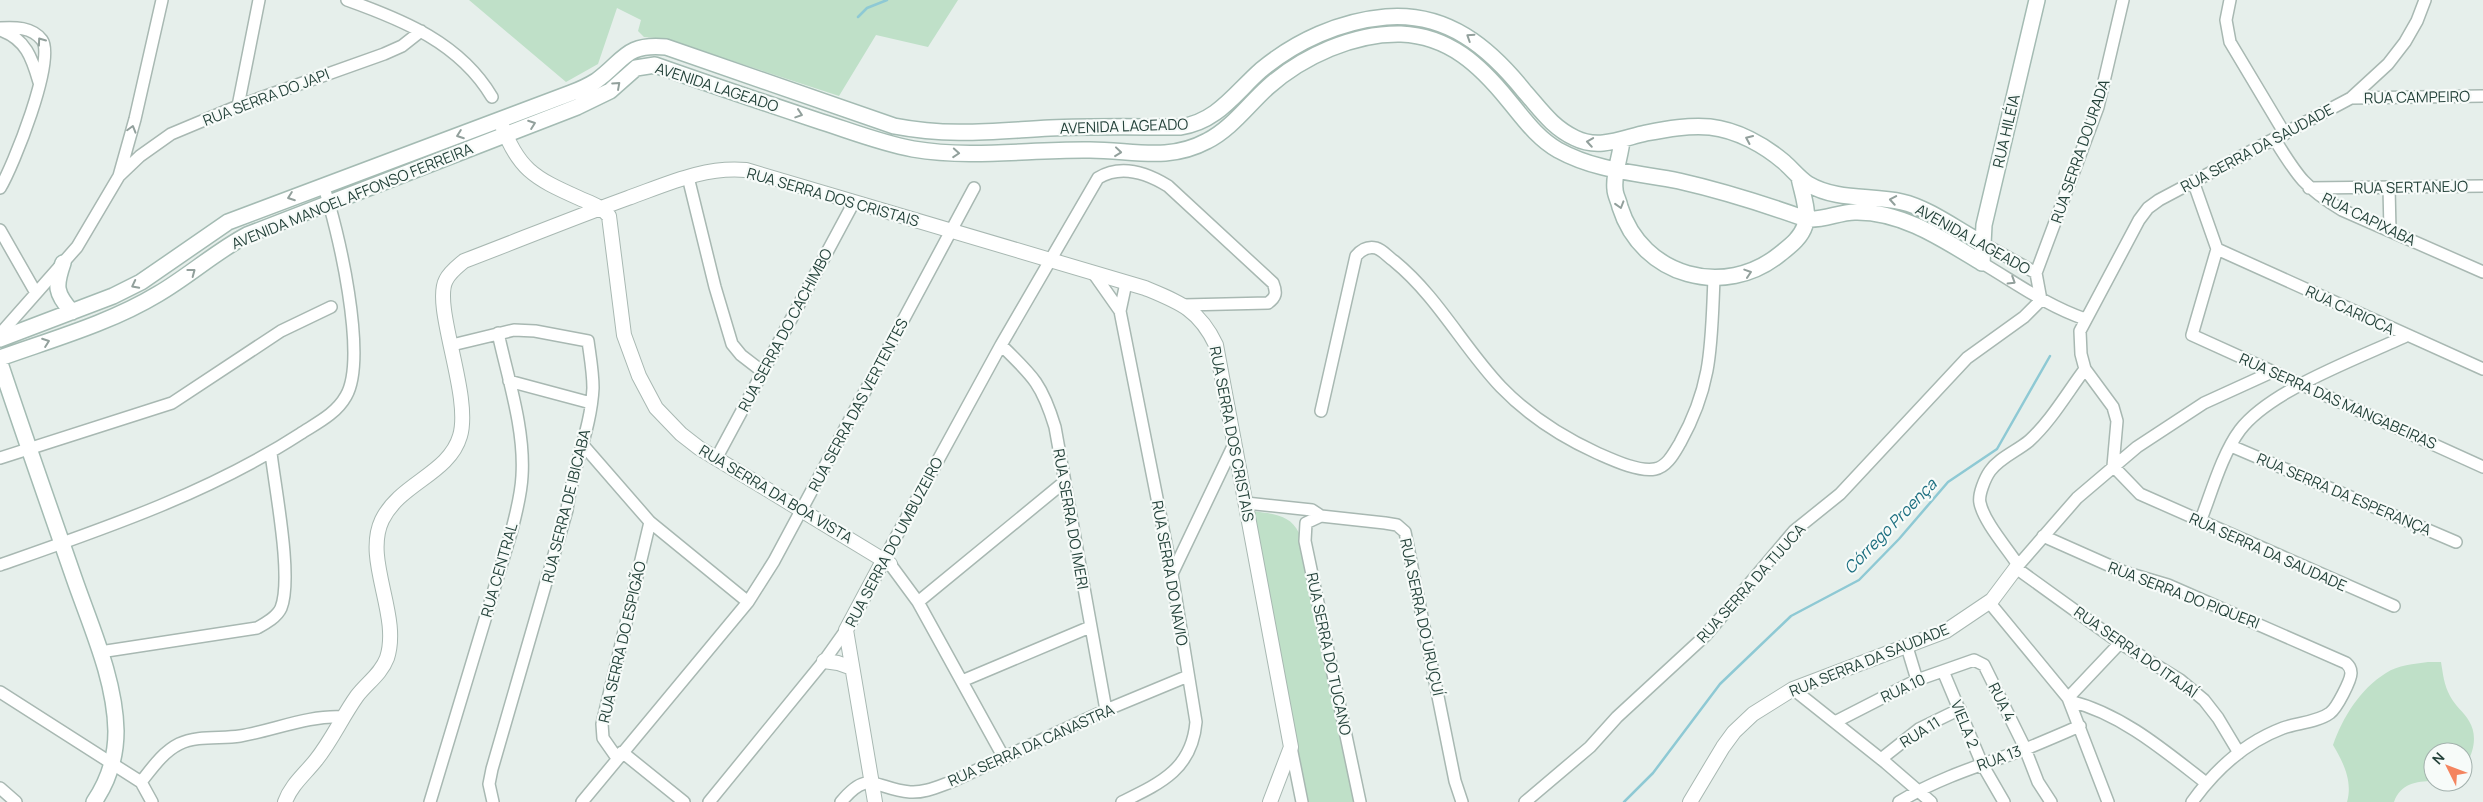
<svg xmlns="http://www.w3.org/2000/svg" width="2483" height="802" font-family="Manrope,sans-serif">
  <rect width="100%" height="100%" fill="#e6efeb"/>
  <path fill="#bfe0c8" d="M469 0H958L928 47 876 35 839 96 666 39 644 37 638 31 641 20 617 8 598 64 566 82Z
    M1253 511C1272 514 1290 514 1299 533L1354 802H1308Z
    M2428 662H2441C2443 674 2444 685 2450 696 2455 706 2464 712 2469 721 2478 735 2474 755 2463 768V752H2433V781C2416 781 2400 784 2394 802H2347C2353 781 2343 762 2333 745 2343 717 2360 689 2386 673 2398 665 2414 664 2428 662Z"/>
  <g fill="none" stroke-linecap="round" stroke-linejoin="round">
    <path stroke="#8ec9d4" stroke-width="2.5" d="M858 17 867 8 887 0
      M1624 802 1653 773 1720 684 1791 616 1859 580 1899 539 1948 482 1997 449 2050 356"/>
    <defs>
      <path id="minor" d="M347 0C403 20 460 43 492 97
        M2230 0 2226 20 2230 42 2285 134
        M0 28C15 27 32 27 42 40 56 59 13 167 0 188
        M0 30C26 39 32 58 39 82
        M2351 98 2483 96
        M238 106 259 0
        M2275 140C2298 177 2304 187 2342 210L2483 272
        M119 176 140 156 171 134 238 106 384 54 402 46 421 31
        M688 177 715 287 732 344 741 355 763 372
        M2193 181 2217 249 2192 335 2483 467
        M2389 187 2390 231
        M2309 188 2483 186
        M0 230 36 293
        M1984 244 2036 273
        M2217 249 2483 369
        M1982 263C2016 283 2047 306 2085 319
        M1094 274 1120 311 1172 574 1196 722C1192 769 1161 783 1122 802
        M2041 300 2036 273 2098 107 2123 0
        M1120 311 1126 283
        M0 334 77 247 119 176 135 119 162 0
        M452 345 514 330 535 331 588 341C590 356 593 372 593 388 591 430 572 468 567 510L492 769 489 784 493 802
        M1001 345C1033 376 1042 384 1055 427L1106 710
        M509 381 591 403
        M1321 411 1356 256C1361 250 1367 246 1376 248 1383 250 1388 257 1394 261 1438 297 1463 347 1501 387 1528 415 1562 437 1597 453 1613 460 1638 472 1655 469 1667 467 1674 453 1680 443 1713 384 1711 343 1714 279
        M583 445 650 522 748 602
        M2231 446 2456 542
        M0 458 172 403 281 331 331 307
        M716 459 854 202
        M1246 503 1312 510 1321 516 1385 523 1397 525 1405 532 1455 781 1462 802
        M1321 516 1306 523 1305 541 1360 802
        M2200 522C2211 494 2222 454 2240 430 2270 390 2359 358 2406 336
        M2043 536 2124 572 2168 585 2346 663C2349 666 2351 668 2351 673 2351 680 2337 708 2330 713 2318 722 2297 723 2283 728 2246 742 2215 770 2192 802
        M884 559 1001 345 1098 178C1121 164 1147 173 1168 186L1273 283C1277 293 1276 297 1268 303L1184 305
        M890 564 918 602 1004 758
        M0 565C103 529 209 493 300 434 317 423 336 414 346 396 368 358 338 227 323 185
        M2018 565C2007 548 1984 522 1980 503 1978 495 1985 478 1990 471 1999 458 2017 451 2029 441 2051 421 2067 393 2085 369
        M1172 574 1235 442
        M918 602 1063 483
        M1989 602 2068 698 2108 802
        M2394 606 2140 494 2113 466 2117 421 2113 407 2085 369 2081 354 2080 331 2139 220 2148 208 2159 200 2351 98 2388 64 2405 42 2417 21 2425 0
        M1907 647 1917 680
        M100 652 257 628C266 623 277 617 281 608 293 578 275 488 271 453
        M1943 671 1982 764 2004 802
        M962 681 1090 627
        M1793 689 1886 763 1931 802
        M0 692 141 782 152 802
        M2068 698 2120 643
        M2070 701C2122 714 2165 751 2206 783
        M1835 722 1917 680 1974 660 1984 665 2024 746 2038 782 2051 802
        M1291 747 1302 802
        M622 752 684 802
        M2239 753 2218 718 2204 700 2180 680 2120 643 2016 568 2077 498 2137 447 2204 403 2272 372
        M617 758 603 738 602 724 650 522
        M1881 759 1919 729 1960 709
        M141 782C152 768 163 752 179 744 198 735 221 739 240 736 275 730 308 715 343 717
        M0 788 16 802
        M430 802 511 533C516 514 521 496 522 476 525 429 508 379 498 333
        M582 802 748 602 774 561 974 188
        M709 802 824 661 846 630
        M841 802C869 768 875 789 910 792 924 793 937 787 951 782L1106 710 1188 676
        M1525 802 1590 747 1617 717 1706 635 1794 531 1840 494 1967 358 2024 317 2041 300
        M1899 802C1938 778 1981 765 2023 750 2043 742 2061 734 2080 726"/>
      <path id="tertiary" d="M500 120C517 169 534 178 579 198 590 203 601 206 609 216L624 335 639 376 656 408 681 434 699 448 890 564
        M824 661 838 663 852 668
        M285 802C291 785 305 774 316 760 332 740 342 717 357 696 367 683 381 674 387 658 401 615 363 560 382 520 400 483 449 474 460 436 472 396 432 306 446 280 450 272 457 267 464 261 519 240 573 218 628 198 667 184 705 166 746 170L1145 288C1179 302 1199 309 1216 345L1291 747 1270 802
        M875 802 846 630 884 559
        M1690 802 1723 747 1734 732 1753 714 1793 689 1946 631 1992 600 2016 568"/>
      <path id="secondary" d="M1622 140C1621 155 1613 174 1615 189 1615 195 1619 201 1620 207 1642 277 1725 299 1780 254 1790 246 1801 238 1805 225 1810 212 1801 190 1799 177
        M63 263C55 286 55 293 72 312
        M0 339 113 296 141 282 228 222 571 93C579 90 588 86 596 81 624 61 625 43 666 47L894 126C951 137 994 131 1050 128 1093 126 1137 127 1180 127 1217 122 1235 93 1261 70 1296 41 1340 21 1386 17 1447 12 1489 47 1525 92 1541 110 1552 127 1575 138 1599 150 1623 138 1646 133 1667 129 1689 125 1710 127 1737 130 1764 145 1784 162 1792 169 1799 178 1808 184 1837 201 1871 195 1902 202 1929 208 1959 231 1984 244
        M0 358C53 339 110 323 158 294 189 276 215 252 247 235L577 107 610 91 636 68 655 65C709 84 762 102 816 120 848 130 880 143 913 149 972 159 1031 149 1090 150 1132 150 1168 162 1207 141 1231 129 1248 105 1268 87 1303 56 1354 33 1401 34 1449 36 1480 65 1509 101 1524 119 1537 138 1558 150 1596 171 1638 173 1679 181 1723 191 1764 204 1806 219 1823 221 1839 212 1855 212 1902 211 1944 240 1982 263L1984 225 2037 0
        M0 363C24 435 49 506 74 578 91 627 115 679 116 731 116 758 109 780 94 802"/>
    </defs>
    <use href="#minor" stroke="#a8b8b2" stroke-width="14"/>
    <use href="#tertiary" stroke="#a8b8b2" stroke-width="16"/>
    <use href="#secondary" stroke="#a4bbb3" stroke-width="18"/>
    <use href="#minor" stroke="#fff" stroke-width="11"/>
    <use href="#tertiary" stroke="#fff" stroke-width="14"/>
    <use href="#secondary" stroke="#fff" stroke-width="15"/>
  </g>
  <defs><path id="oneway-chevron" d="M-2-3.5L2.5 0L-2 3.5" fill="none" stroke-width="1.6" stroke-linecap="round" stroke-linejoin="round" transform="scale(1.25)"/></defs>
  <g stroke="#92a09c">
    <use href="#oneway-chevron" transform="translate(1470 37) rotate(-147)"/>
    <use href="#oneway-chevron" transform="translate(41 41) rotate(-126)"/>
    <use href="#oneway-chevron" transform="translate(617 85) rotate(-42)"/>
    <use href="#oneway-chevron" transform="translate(799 114) rotate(18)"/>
    <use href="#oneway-chevron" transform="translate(532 124) rotate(-20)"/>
    <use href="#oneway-chevron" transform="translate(132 129) rotate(-74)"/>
    <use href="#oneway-chevron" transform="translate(460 135) rotate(160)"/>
    <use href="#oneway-chevron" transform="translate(1749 139) rotate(-156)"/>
    <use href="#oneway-chevron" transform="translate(1590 142) rotate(-171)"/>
    <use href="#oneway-chevron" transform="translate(1118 152) rotate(6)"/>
    <use href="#oneway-chevron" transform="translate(956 153) rotate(4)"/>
    <use href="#oneway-chevron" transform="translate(291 197) rotate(160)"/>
    <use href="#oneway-chevron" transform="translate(1893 200) rotate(-170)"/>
    <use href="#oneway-chevron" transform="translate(1620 205) rotate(73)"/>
    <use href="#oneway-chevron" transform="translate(192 272) rotate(-37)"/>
    <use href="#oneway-chevron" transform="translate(1748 273) rotate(-18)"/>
    <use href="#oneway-chevron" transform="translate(2012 281) rotate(32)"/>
    <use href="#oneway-chevron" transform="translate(135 285) rotate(153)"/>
    <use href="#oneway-chevron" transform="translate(46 342) rotate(-20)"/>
  </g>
  <g text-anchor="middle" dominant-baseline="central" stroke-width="4.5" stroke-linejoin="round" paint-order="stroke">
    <g font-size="15" fill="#24423a" stroke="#f7fbf9">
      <text transform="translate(717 87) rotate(18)">AVENIDA LAGEADO</text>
      <text transform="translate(266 97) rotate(-21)">RUA SERRA DO JAPI</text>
      <text transform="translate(2417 97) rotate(-1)">RUA CAMPEIRO</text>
      <text transform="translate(1124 126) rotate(-2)">AVENIDA LAGEADO</text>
      <text transform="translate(2006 131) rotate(-77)">RUA HILÉIA</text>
      <text transform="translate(2257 148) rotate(-28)">RUA SERRA DA SAUDADE</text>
      <text transform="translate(2080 151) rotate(-71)">RUA SERRA DOURADA</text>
      <text transform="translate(2411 187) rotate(-1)">RUA SERTANEJO</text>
      <text transform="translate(352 196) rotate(-22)">AVENIDA MANOEL AFFONSO FERREIRA</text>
      <text transform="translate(833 197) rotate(16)">RUA SERRA DOS CRISTAIS</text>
      <text transform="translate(2369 219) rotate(26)">RUA CAPIXABA</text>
      <text transform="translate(1973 239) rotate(29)">AVENIDA LAGEADO</text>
      <text transform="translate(2350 310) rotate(25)">RUA CARIOCA</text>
      <text transform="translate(785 330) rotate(-62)">RUA SERRA DO CACHIMBO</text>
      <text transform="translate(2338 401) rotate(24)">RUA SERRA DAS MANGABEIRAS</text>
      <text transform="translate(858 405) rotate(-62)">RUA SERRA DAS VERTENTES</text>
      <text transform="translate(1232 434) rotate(79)">RUA SERRA DOS CRISTAIS</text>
      <text transform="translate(776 494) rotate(31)">RUA SERRA DA BOA VISTA</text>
      <text transform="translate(2344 494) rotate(23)">RUA SERRA DA ESPERANÇA</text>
      <text transform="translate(566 506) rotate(-76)">RUA SERRA DE IBICABA</text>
      <text transform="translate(1071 519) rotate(80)">RUA SERRA DO IMERI</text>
      <text transform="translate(894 542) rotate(-62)">RUA SERRA DO UMBUZEIRO</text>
      <text transform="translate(2268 552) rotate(24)">RUA SERRA DA SAUDADE</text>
      <text transform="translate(499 570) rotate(-74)">RUA CENTRAL</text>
      <text transform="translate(1170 573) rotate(80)">RUA SERRA DO NAVIO</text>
      <text transform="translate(1751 583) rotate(-48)">RUA SERRA DA TIJUCA</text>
      <text transform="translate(2184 595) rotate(21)">RUA SERRA DO PIQUERI</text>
      <text transform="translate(1422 617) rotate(78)">RUA SERRA DO URUÇUÍ</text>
      <text transform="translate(622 642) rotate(-77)">RUA SERRA DO ESPIGÃO</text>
      <text transform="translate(2136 652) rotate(35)">RUA SERRA DO ITAJAÍ</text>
      <text transform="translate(1329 654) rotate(78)">RUA SERRA DO TUCANO</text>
      <text transform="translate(1869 660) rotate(-22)">RUA SERRA DA SAUDADE</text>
      <text transform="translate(1903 688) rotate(-25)">RUA 10</text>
      <text transform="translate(2002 702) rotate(64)">RUA 4</text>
      <text transform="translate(1965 724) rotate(68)">VIELA 2</text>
      <text transform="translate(1920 732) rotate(-32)">RUA 11</text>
      <text transform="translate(1031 745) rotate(-24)">RUA SERRA DA CANASTRA</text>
      <text transform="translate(1999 758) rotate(-20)">RUA 13</text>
    </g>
    <g font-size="16" font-style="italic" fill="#1c6f80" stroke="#f7fbf9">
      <text transform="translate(1890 526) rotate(-46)">Córrego Proença</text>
    </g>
  </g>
  <g transform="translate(2448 767) rotate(312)"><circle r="24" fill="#f7fbf9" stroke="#a3b1ad"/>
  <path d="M0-4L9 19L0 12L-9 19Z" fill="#f4845f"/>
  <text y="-8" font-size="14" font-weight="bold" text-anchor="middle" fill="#24423a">N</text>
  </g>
</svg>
